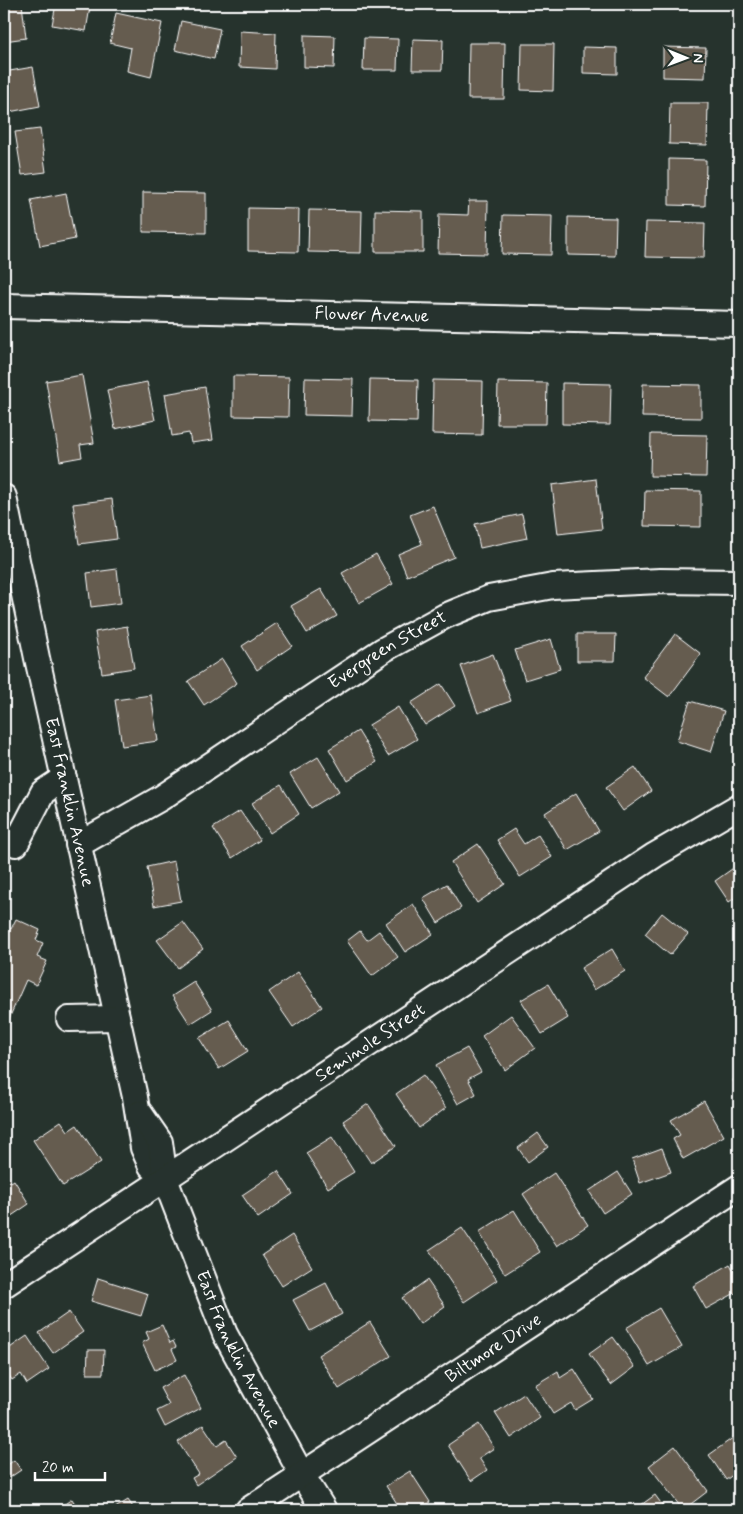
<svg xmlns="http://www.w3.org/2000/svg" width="743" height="1514" font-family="Mynerve,sans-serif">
  <rect width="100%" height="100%" fill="#26332d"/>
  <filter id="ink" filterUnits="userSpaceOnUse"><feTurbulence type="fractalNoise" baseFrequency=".02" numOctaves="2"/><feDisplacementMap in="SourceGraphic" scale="10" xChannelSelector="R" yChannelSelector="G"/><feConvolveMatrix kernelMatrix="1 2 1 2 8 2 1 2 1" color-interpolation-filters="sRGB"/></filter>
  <g filter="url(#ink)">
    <path fill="#655b50" stroke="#fff" d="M4 4H22L26 38 4 41Z
      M56 4H70L90 7 86 31 52 25Z
      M116 13 162 23 151 77 127 71 131 48 110 43Z
      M181 21 220 29 214 59 175 50Z
      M240 31 276 33 275 69 239 67Z
      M304 35 335 36 334 68 304 67Z
      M364 38 398 39 397 70H363Z
      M413 39 443 40 442 70H412Z
      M469 43H505L504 99H468Z
      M522 44H554L553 91 521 90Z
      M583 47 617 48V74L583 73Z
      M663 47 706 48 705 78 663 77Z
      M33 67 40 106 4 113V72Z
      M670 103H708L707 145 669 144Z
      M40 129 46 172 22 175 15 132Z
      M669 159 706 160 705 206 669 205Z
      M143 192 206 193V233L143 232Z
      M66 193 75 239 40 246 31 200Z
      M469 201H488L487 254 438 253 439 214 468 215Z
      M248 208 299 209 298 252 248 251Z
      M309 210 362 211 361 253 308 252Z
      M375 210 423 211V252H375Z
      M503 215 552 216 551 255 502 254Z
      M568 217 616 218 615 256 568 255Z
      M646 222 705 223 704 258 645 257Z
      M82 375 94 443 80 445 82 457 60 461 46 381Z
      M233 376 289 377 288 417 233 416Z
      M305 378 353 379 352 416 304 415Z
      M370 379 418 380 417 422 369 421Z
      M433 380 483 381 482 435 432 434Z
      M147 382 155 420 115 429 107 390Z
      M498 382 547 383 546 424H497Z
      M562 383 611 384 610 425 562 424Z
      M643 384 701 385V418L642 417Z
      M205 387 213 440 191 443 189 433 172 436 165 394Z
      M651 434 707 435 706 477 650 476Z
      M596 479 602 529 558 534 552 485Z
      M645 490 701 491V527L644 526Z
      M112 499 117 539 79 544 73 504Z
      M433 506 454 557 407 576 398 554 422 544 410 515Z
      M522 514 527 538 480 548 475 524Z
      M376 554 393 584 359 603 342 573Z
      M117 569 121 603 91 607 87 573Z
      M321 589 337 616 307 633 291 606Z
      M277 623 292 646 257 670 242 646Z
      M127 626 134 668 102 673 95 632Z
      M577 634H616L615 661H577Z
      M675 634 701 654 669 697 643 677Z
      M551 639 560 669 525 680 515 650Z
      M493 654 511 701 478 713 461 666Z
      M222 659 237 683 204 705 188 681Z
      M441 684 455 706 425 725 411 703Z
      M151 695 158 741 122 746 115 700Z
      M690 701 724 711 711 752 677 741Z
      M398 707 417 739 388 756 369 725Z
      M358 731 377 762 347 780 329 749Z
      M318 757 339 791 311 808 290 774Z
      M635 767 651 791 623 811 606 787Z
      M281 785 299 814 270 833 252 803Z
      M576 793 599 831 567 850 545 813Z
      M240 811 260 840 232 858 213 828Z
      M514 829 524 844 538 835 552 857 520 877 497 840Z
      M478 844 505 884 477 903 451 862Z
      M174 861 181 901 154 906 147 867Z
      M739 864V895L729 902 715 881Z
      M447 884 461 908 438 923 423 898Z
      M413 904 433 934 405 952 386 923Z
      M662 913 688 934 670 955 645 934Z
      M16 919 40 930 36 940 43 943 37 957 47 961 36 985 26 980 4 1030V926L11 929Z
      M183 922 203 949 178 968 157 940Z
      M360 931 367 940 379 931 398 957 372 976 347 941Z
      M612 949 625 971 594 990 581 968Z
      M298 972 322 1007 293 1027 269 992Z
      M194 982 212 1010 190 1024 172 996Z
      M548 984 568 1018 542 1034 521 1000Z
      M511 1015 535 1048 505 1070 482 1036Z
      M229 1020 248 1051 219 1069 199 1038Z
      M4 1048 10 1050 4 1063Z
      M467 1048 481 1072 468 1079 476 1094 458 1104 436 1065Z
      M423 1075 446 1108 419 1128 396 1094Z
      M739 1077V1094L733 1080Z
      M704 1101 724 1136 683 1159 673 1139 680 1135 671 1120Z
      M368 1104 396 1146 371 1163 343 1121Z
      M61 1121 68 1131 77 1125 101 1162 63 1186 33 1140Z
      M538 1133 548 1147 528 1162 518 1148Z
      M332 1137 354 1172 328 1188 306 1153Z
      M662 1148 671 1172 640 1183 632 1159Z
      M4 1170 11 1182 14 1180 29 1204 4 1221Z
      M278 1171 293 1194 258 1218 242 1195Z
      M618 1172 632 1194 603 1213 589 1191Z
      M554 1173 588 1225 557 1246 523 1194Z
      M514 1210 540 1252 505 1274 479 1232Z
      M462 1228 497 1280 464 1302 429 1250Z
      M292 1235 312 1267 282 1286 262 1255Z
      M730 1264 739 1280V1291L706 1309 693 1286Z
      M98 1278 148 1294 141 1316 91 1301Z
      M427 1280 445 1306 420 1324 402 1298Z
      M326 1283 342 1314 310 1331 293 1300Z
      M659 1308 682 1347 649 1366 626 1328Z
      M69 1312 83 1332 53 1353 39 1333Z
      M370 1322 391 1356 339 1389 318 1355Z
      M162 1325 170 1343 173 1341 176 1347 172 1349 177 1360 155 1370 142 1343 149 1339 146 1332Z
      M27 1336 49 1369 27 1384 21 1374 12 1380 4 1368V1352Z
      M613 1337 635 1367 611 1385 589 1354Z
      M88 1350H104L103 1374H87Z
      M574 1369 593 1399 575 1410 571 1403 553 1414 535 1385 558 1371 560 1378Z
      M184 1375 201 1408 165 1427 157 1411 169 1405 160 1388Z
      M524 1394 540 1418 511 1438 495 1413Z
      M479 1424 494 1448 479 1458 487 1470 471 1481 448 1445Z
      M203 1425 217 1446 226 1440 237 1457 196 1485 192 1478 199 1474 178 1442Z
      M737 1435 739 1438V1470L726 1480 709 1455Z
      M675 1446 708 1491 683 1510 649 1466Z
      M14 1460 21 1470 9 1478 4 1471V1468Z
      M410 1471 430 1502 418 1510H401L386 1486Z
      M655 1495 666 1510H634Z
      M72 1499 79 1510H56Z
      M128 1500 135 1510H112Z"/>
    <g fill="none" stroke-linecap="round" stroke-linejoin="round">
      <defs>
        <g id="minor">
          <path id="s1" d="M4 306 739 324"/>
          <path id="s2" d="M4 497 37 658 135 1097 143 1148 151 1166 165 1179"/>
          <path d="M16 844 43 792 64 778"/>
          <path id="s3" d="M78 845 161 798 383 650 445 616 489 598 553 586 660 581 739 582"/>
          <path d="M69 1019 117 1018"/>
          <path id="s4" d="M140 1113 160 1142 165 1179 225 1334 302 1475 324 1510"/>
          <path id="s5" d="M4 1285 655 855 739 806"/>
          <path id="s6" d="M248 1510 739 1187"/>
        </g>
      </defs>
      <use href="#minor" stroke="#fff" stroke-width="28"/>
      <use href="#minor" stroke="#26332d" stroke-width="24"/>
    </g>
  </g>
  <g text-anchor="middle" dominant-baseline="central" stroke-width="4" stroke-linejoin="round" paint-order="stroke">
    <g font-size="18" fill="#fff" stroke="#26332d">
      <text stroke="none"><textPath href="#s1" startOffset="368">Flower Avenue</textPath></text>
      <text stroke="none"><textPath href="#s3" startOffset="366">Evergreen Street</textPath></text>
      <text stroke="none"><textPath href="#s2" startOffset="312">East Franklin Avenue</textPath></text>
      <text stroke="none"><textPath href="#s5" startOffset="439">Seminole Street</textPath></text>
      <text stroke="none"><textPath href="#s4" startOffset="258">East Franklin Avenue</textPath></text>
      <text stroke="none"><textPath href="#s6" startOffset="294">Biltmore Drive</textPath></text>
    </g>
  </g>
  <rect width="743" height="1514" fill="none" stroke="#26332d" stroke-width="20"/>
  <rect x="10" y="10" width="723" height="1494" fill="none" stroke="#fff" stroke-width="2" filter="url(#ink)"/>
  <g transform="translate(686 58) rotate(91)" stroke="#26332d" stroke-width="4" paint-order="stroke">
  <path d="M0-4L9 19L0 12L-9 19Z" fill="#ffffff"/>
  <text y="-8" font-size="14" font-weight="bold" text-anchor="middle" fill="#ffffff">N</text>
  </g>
  <path d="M35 1472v8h70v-8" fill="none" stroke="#ffffff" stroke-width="2.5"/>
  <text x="42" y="1472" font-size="15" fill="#ffffff" stroke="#26332d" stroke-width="4" paint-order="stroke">20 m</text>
</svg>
